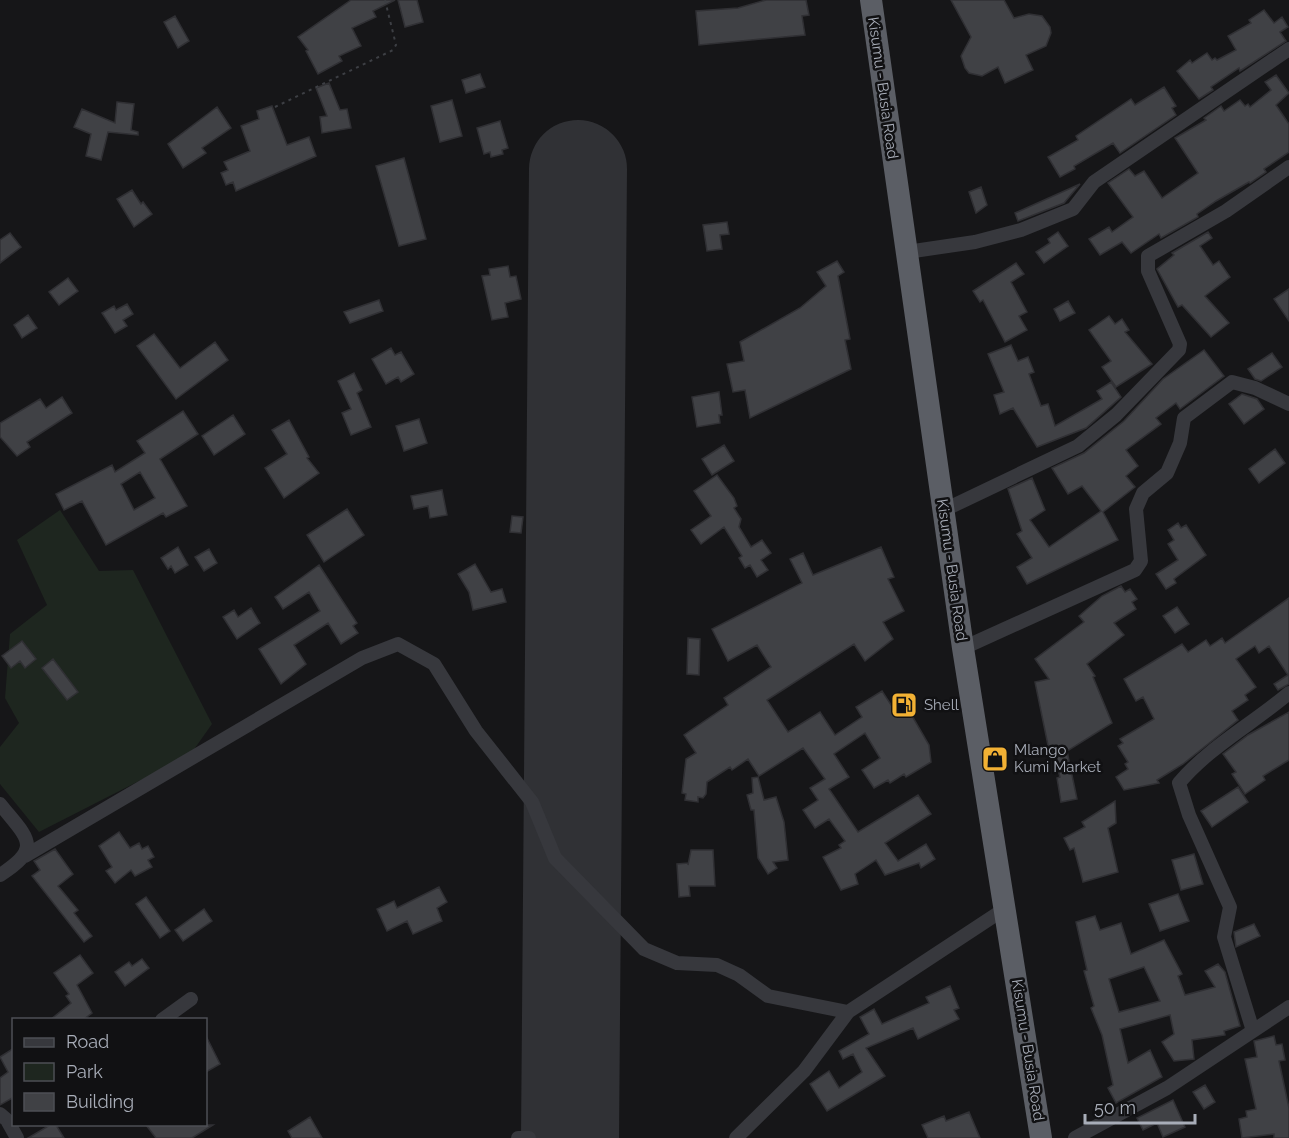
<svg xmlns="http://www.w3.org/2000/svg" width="1289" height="1138" font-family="Raleway,sans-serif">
  <rect width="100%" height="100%" fill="#161618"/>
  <path fill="#1e261f" d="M60 510 99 571 133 570 212 724 190 755 39 832 0 784V747L19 723 5 698 10 634 47 605 17 540Z"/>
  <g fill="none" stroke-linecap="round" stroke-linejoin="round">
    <path stroke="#303135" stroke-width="98" d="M570 1138 578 169"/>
  </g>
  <path fill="#404145" stroke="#303034" stroke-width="1.5" fill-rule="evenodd" d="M351 0H395L373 11 376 17 352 28 361 46 339 56 342 61 318 74 306 51 308 50 298 37Z
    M398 0H417L423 22 405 27Z
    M766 0H806L809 15 802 16 805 35 699 45 696 11 738 8Z
    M951 0H1004L1014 18 1029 14 1042 16 1050 27 1051 33 1046 46 1026 55 1033 70 1005 83 998 67 982 76 969 73 965 68 961 56 971 37Z
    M1264 10 1274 23 1282 17 1288 27 1280 32 1286 41 1240 71 1239 68 1211 87 1213 90 1199 99 1177 71 1190 60 1192 63 1207 53 1212 60 1215 58 1217 60 1236 50 1228 36 1251 23 1249 20Z
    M175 16 189 41 178 48 164 22Z
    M480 74 485 87 466 93 462 80Z
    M1276 75 1289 93 1276 105 1289 124V152L1264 169 1266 172 1250 183 1249 182 1216 201 1197 214 1198 217 1161 238 1159 234 1131 253 1122 242 1100 255 1089 239 1109 227 1112 232 1133 217 1108 183 1129 169 1135 176 1144 171 1162 198 1198 173 1175 138 1206 120 1204 118 1221 106 1224 111 1240 100 1245 106 1248 104 1250 107 1271 90 1265 82Z
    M329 83 340 110 347 109 351 128 322 133 320 117 327 116 316 88Z
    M1164 87 1176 106 1172 108 1176 115 1120 153 1113 143 1074 166 1075 169 1060 177 1048 157 1078 140 1076 136 1131 99 1135 105Z
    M452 100 462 136 440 142 431 106Z
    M117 102 134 104 131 130 138 132V135L108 132 101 160 86 156 91 134 74 127 82 109 115 123Z
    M272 106 287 145 309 137 316 156 236 191 233 182 226 185 221 173 228 170 224 162 250 151 241 126 259 119 257 111Z
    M217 107 231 128 202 148 206 153 183 168 168 144Z
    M500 121 508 148 502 150 503 154 491 157 490 152 484 154 477 128Z
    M404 158 426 239 399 246 376 166Z
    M1080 184 1064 203 1018 221 1015 213Z
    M981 187 987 205 976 213 969 192Z
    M132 190 141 204 143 202 152 214 134 227 117 199Z
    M727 222 729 234 720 235 722 249 707 251 703 225Z
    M1058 232 1068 246 1044 263 1036 252 1050 243 1048 239Z
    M1208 232 1212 238 1200 246 1213 265 1219 261 1230 277 1205 296 1229 323 1211 337 1182 305 1178 307 1157 269 1174 255 1172 253Z
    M10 233 21 247 0 263V240Z
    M837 261 844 272 838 276 850 339 845 340 851 369 750 418 745 390 733 392 727 364 744 361 740 342 800 308 826 286 817 272Z
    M1016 263 1024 274 1011 282 1027 312 1019 316 1027 330 1005 342 983 300 980 302 973 291Z
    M508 266 510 277 516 276 521 299 505 303 508 317 492 320 482 276 490 275 489 269Z
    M68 278 78 291 59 305 49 292Z
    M1289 289V321L1274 299Z
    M379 300 383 311 350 323 344 312Z
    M1068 301 1075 313 1060 321 1054 309Z
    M127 304 133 314 123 320 127 326 115 333 102 313 114 306 116 310Z
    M28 315 37 328 22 338 14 325Z
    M1109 316 1115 324 1122 319 1129 330 1125 332 1152 364 1116 387 1102 367 1111 361 1089 330Z
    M154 334 180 368 215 342 228 360 176 399 137 346Z
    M1011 345 1018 361 1028 357 1034 372 1029 374 1041 406 1048 404 1055 426 1102 399 1097 391 1111 382 1121 397 1086 428 1037 447 1013 408 1000 414 994 395 1004 392 988 354Z
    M391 348 395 355 401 352 414 374 401 382 398 377 386 384 372 359Z
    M1204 350 1224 376 1180 409 1176 403 1156 418 1161 424 1126 450 1138 466 1126 476 1135 487 1103 512 1118 540 1027 584 1017 567 1032 558 1017 534 1022 531 1008 489 1032 478 1045 510 1030 520 1049 547 1101 511 1082 486 1068 494 1052 468 1084 453 1124 421 1163 379Z
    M1272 353 1282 367 1261 381 1255 379 1248 369Z
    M354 373 362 390 357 393 371 427 351 435 342 413 351 409 338 381Z
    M719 392 722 415H719L720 423 697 427 692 397Z
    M1242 394 1257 399 1264 409 1244 424 1229 404Z
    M62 397 72 413 27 442 30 447 17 456 0 437V423L40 399 46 408Z
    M183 411 198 434 160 459 187 506 166 517 163 513 106 545 82 501 64 510 56 494 112 465 115 472 145 453 137 441ZM140 472 155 498 134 510 121 484Z
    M233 415 245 434 214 455 202 436Z
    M419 419 427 443 404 451 396 426Z
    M289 420 309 457 307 458 319 473 284 498 265 468 287 454 272 430Z
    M724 445 734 461 712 475 702 459Z
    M1275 449 1285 463 1259 483 1249 469Z
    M717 475 734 498 737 506 734 508 741 519 739 527 751 547 762 540 771 553 761 560 768 570 757 577 750 565 745 568 739 558 742 556 724 527 701 544 691 530 711 516 694 491Z
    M442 490 447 515 430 518 428 506 414 509 411 496Z
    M347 509 364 535 324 562 307 535Z
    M512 516 523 517 521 533 510 532Z
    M1178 523 1181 528 1186 525 1206 555 1174 579 1176 583 1166 589 1156 574 1178 560 1168 544 1174 540 1168 530Z
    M178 547 188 565 175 573 171 566 168 569 161 558Z
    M881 547 894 577 888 579 904 611 883 622 893 639 865 661 854 644 767 700 788 732 820 712 835 735 862 717 856 707 882 691 897 714 907 707 929 745 931 762 906 777 904 774 890 783 888 780 874 788 862 770 880 758 865 733 834 754 849 777 829 789 858 832 918 795 931 814 885 843 898 861 926 844 935 859 921 868 919 863 885 875 876 860 855 874 858 884 841 890 823 857 841 848 839 845 845 841 829 819 815 828 803 810 818 800 810 788 825 779 803 748 759 776 748 759 732 770 730 767 707 782 706 794 703 798 698 797V802L685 800 686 794 682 793 686 759 696 753 684 735 728 705 724 698 771 667 757 645 728 661 712 629 802 583 790 559 803 553 813 575Z
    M209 549 217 563 204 571 195 557Z
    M475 564 491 592 502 589 506 602 473 610 469 592 458 574Z
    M319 565 357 623 353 626 358 633 341 644 328 623 294 645 306 664 281 684 259 649 320 611 309 592 283 609 275 597Z
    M1121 586 1125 592 1130 589 1137 599 1132 602 1136 609 1114 623 1124 635 1087 664 1095 676 1093 677 1112 723 1067 751 1077 799 1061 802 1057 778 1060 777 1054 754 1050 755 1035 682 1049 679 1035 659 1084 622 1079 616 1102 596Z
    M1289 598V684L1278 690 1274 684 1288 675 1269 646 1259 653 1255 646 1236 659 1256 687 1245 695 1248 700 1232 711 1238 720 1183 764 1157 780 1159 783 1124 790 1116 777 1128 769 1125 764 1128 762 1118 746 1123 743 1120 739 1154 719 1143 697 1136 701 1124 679 1182 644 1188 652 1206 640 1210 646 1222 638 1225 643Z
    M1177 607 1189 624 1175 633 1163 616Z
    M251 608 260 623 237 639 223 617 234 610 238 617Z
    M688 638 700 639 699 675 687 674Z
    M22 641 36 659 25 668 20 661 11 668 2 656Z
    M53 659 78 692 67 700 42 668Z
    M1289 712V760L1263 776 1265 780 1245 794 1232 774 1236 772 1223 754 1248 735Z
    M758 777 764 800 776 797 784 822 788 860 773 862 777 868 768 874 758 858 754 810H751L747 795 753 793 752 778Z
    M1238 787 1248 802 1212 827 1201 811Z
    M1115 801 1116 823 1108 828 1118 872 1083 882 1074 848 1070 850 1064 838 1085 827 1082 822Z
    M119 832 130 848 139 843 142 849 148 846 154 857 148 860 152 867 135 876 131 870 115 883 106 871 112 867 99 846Z
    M55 849 73 874 58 886 78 910 74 913 92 936 84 942 32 876 40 870 34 861Z
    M691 850H713L715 886H689L690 896 679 897 677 864 688 863V865Z
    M1194 854 1203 884 1181 890 1172 860Z
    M439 887 447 902 437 908 442 921 413 934 407 921 387 931 377 909 394 901 397 908Z
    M1178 894 1189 921 1160 931 1149 904Z
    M146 897 170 931 160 938 136 904Z
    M204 909 212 921 183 941 175 930Z
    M1095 916 1100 930 1121 923 1131 954 1164 940 1182 974 1178 976 1185 995 1215 987 1205 971 1218 964 1225 972 1240 1026 1224 1031 1225 1035 1192 1040 1194 1059 1174 1061 1162 1042 1174 1034 1170 1015 1120 1029 1128 1063 1150 1050 1162 1077 1116 1103 1108 1088 1113 1085 1102 1035 1091 1008 1094 1006 1084 971 1087 970 1076 922ZM1144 967 1160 1001 1119 1012 1109 979Z
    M1254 924 1260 936 1236 947 1234 932Z
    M80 955 93 973 77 985 92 1013 83 1020H50L71 1003 66 996 69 994 54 973Z
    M142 959 149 968 125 986 115 972 129 962 132 966Z
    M950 986 959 1008 954 1010 959 1019 918 1039 913 1028 866 1048 885 1076 827 1111 810 1084 829 1071 839 1088 862 1072 853 1054 843 1059 839 1051 869 1034 860 1017 874 1009 882 1024 929 1003 926 997Z
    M206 1036 220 1064 206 1072Z
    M1274 1036 1276 1045 1282 1044 1285 1060 1279 1061 1289 1108V1138H1274V1134L1242 1138 1239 1119 1247 1117 1246 1111 1256 1109 1245 1059 1257 1057 1254 1041Z
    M14 1048V1097L0 1105V1078L8 1072 0 1057Z
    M1205 1085 1215 1102 1204 1109 1193 1092Z
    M1173 1100 1185 1127 1163 1137 1157 1123 1143 1130 1137 1118Z
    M969 1112 980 1138H928L922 1125 944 1116 946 1121Z
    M310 1117 322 1138H292L288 1131Z
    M50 1125H56L64 1138H28Z
    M146 1125H213L192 1138H156Z"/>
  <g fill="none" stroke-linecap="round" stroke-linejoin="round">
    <path stroke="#3d3f44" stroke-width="2" stroke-dasharray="3 4.5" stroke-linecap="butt" d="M275 107 393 50 396 45 385 0"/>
    <path stroke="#37383d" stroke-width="14" d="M907 252 975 242 1021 230 1073 209 1094 182 1289 49
      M944 510 1078 446 1116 415 1179 350 1180 344 1148 271V256L1226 211 1289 167
      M963 648 1135 570 1141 561 1136 509 1143 493 1167 473 1180 443 1184 418 1232 382 1255 388 1289 404
      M0 804C27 838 44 847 0 875
      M25 856 362 658 398 644 434 664 476 731 532 802 555 858 644 949 677 963 717 965 739 975 768 996 848 1012
      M162 1020 191 999
      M1253 1031 1224 937 1230 907 1189 815 1179 783C1209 747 1254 723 1289 693
      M0 1114 7 1120 17 1138
      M518 1138H529
      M736 1138 804 1071 848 1012 1006 908
      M1075 1138 1167 1088 1289 1007"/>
    <path stroke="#5b5e65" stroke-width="22" d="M871 0 963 648 1041 1138"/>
  </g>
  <defs>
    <symbol id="fuel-square" viewBox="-11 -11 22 22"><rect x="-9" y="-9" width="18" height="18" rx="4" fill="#f2b134" stroke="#111113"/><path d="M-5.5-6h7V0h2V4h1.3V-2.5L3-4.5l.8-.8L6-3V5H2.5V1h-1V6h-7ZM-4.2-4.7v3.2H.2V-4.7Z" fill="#111"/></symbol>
    <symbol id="shop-square" viewBox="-11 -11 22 22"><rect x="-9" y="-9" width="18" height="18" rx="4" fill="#f2b134" stroke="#111113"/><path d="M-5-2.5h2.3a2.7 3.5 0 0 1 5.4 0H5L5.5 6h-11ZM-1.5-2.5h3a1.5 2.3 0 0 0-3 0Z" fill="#111"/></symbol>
  </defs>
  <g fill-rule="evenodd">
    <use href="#fuel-square" x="889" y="690" width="30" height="30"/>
    <use href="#shop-square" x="980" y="744" width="30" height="30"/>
  </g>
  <g text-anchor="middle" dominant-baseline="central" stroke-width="5" stroke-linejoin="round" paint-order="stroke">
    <g font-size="15" fill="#a8adb8" stroke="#111113">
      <text transform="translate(883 88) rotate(82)">Kisumu - Busia Road</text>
      <text transform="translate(952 570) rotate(82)">Kisumu - Busia Road</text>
      <text transform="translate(1028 1050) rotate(81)">Kisumu - Busia Road</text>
    </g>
    <g font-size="15" fill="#a8adb8" stroke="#111113" text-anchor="start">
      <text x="924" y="705">Shell</text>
      <text x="1014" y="750">Mlango<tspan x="1014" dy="17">Kumi Market</tspan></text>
    </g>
  </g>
  <rect x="12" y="1018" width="195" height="108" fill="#111113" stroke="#4d4f55" stroke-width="1.5"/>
  <rect x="24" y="1038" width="30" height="9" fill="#37383d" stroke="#4d4f55" stroke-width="1.5"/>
  <text x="66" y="1048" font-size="18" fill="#a8adb8">Road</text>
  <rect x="24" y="1063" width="30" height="18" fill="#1e261f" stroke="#4d4f55" stroke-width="1.5"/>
  <text x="66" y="1078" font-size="18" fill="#a8adb8">Park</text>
  <rect x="24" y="1093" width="30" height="18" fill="#404145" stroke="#4d4f55" stroke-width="1.5"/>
  <text x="66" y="1108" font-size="18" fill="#a8adb8">Building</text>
  <path d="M1085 1114v9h110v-9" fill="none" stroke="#a8adb8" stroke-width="3"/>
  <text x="1094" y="1114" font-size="18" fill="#a8adb8" stroke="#111113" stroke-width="4.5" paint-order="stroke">50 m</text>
</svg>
